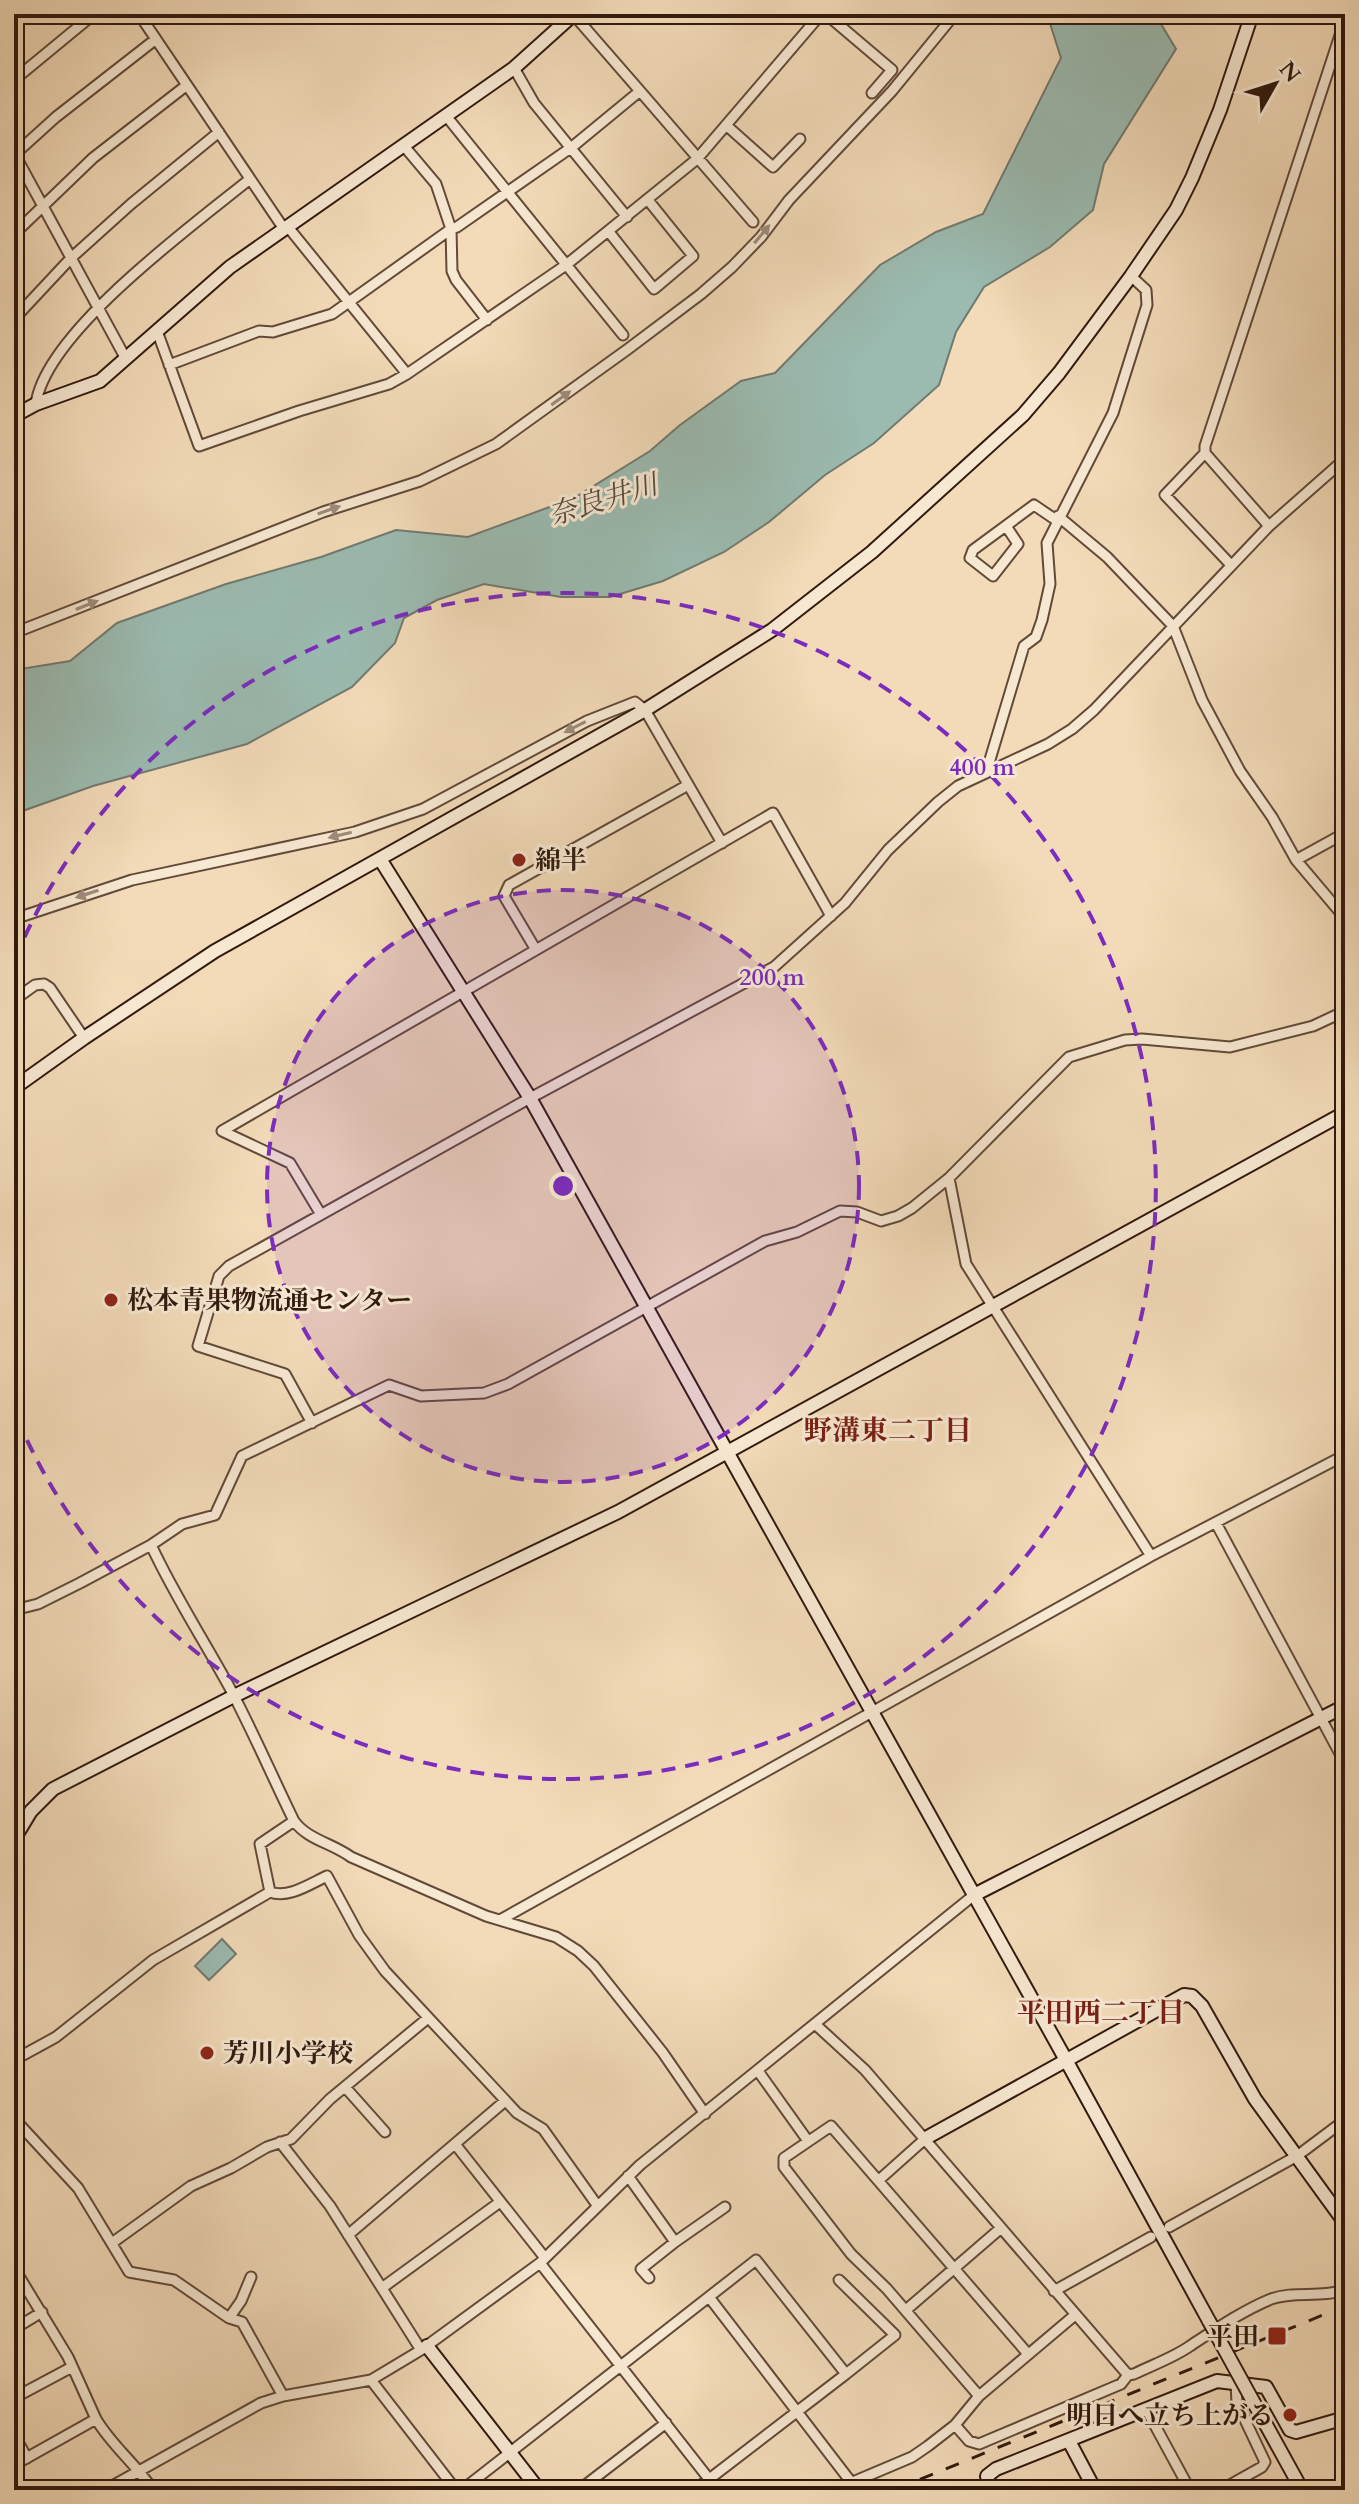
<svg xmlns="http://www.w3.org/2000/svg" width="1359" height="2504" font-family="Cardo,'Noto Serif JP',serif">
  <rect width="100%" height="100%" fill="#f3dbb9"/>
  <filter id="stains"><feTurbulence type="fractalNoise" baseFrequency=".0025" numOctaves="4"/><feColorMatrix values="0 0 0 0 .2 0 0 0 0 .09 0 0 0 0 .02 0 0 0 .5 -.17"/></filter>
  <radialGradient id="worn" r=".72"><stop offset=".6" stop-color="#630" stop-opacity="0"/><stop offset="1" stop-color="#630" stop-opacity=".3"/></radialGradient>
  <path fill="#9bbbb1" stroke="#717a70" stroke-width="2" d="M1047 14H1155L1176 49 1104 164 1093 210 1050 247 984 287 956 332 939 385 874 443 825 475 769 522 724 552 663 581 610 597H561L484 584 437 600 404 618 395 643 352 687 247 744 93 786 14 814V670L70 661 117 623 226 584 321 557 396 530 468 537 574 498 650 451 680 425 741 381 775 373 880 265 936 232 983 214 1061 58Z
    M222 1939 236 1954 209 1980 195 1966Z"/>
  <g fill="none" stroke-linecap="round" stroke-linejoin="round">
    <defs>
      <path id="street" d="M139 14 284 229
        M826 14 892 70 872 93
        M514 68 534 103 627 217
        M14 80 94 14
        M640 91 753 222
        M447 117 623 335
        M726 125 773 167 800 139
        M404 146 436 184 451 229 452 271 456 280 487 320
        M14 153 126 359
        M14 155 56 117 156 39
        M288 227 407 374
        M609 232 654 289 693 256 648 200
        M14 234 93 158 187 85
        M14 319 71 258 131 204 219 132
        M157 331 199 446 299 411 389 384 407 374 566 265 697 159 821 14
        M169 365 259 331 273 332 332 314 451 229 457 227 572 147 640 91 573 14
        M36 404C45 333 193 225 250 179
        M1205 453 1165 495 1231 565
        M1058 516 1107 557 1173 626 1202 700 1240 771 1272 817 1296 860 1345 918
        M1006 526 1018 544 993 576 970 558 973 550 1034 505 1056 520
        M1269 526 1205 453V446L1345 20
        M14 633 323 512 420 481 496 444 628 349 701 294 732 267 761 237 789 200 892 91 955 14
        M986 773 1024 646 1036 637 1042 620 1050 584 1047 543 1113 413 1147 305 1146 290 1131 276
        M1296 860 1345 833
        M14 919 132 880 355 832 423 809 587 721 635 702 645 710 722 843
        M536 950 504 896 509 885 688 785
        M14 1000 35 985 44 984 50 988 84 1038
        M222 1131 773 813 831 916
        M222 1131 290 1163 320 1213
        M949 1178 966 1264 1151 1556
        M312 1423 285 1374 198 1346 219 1276 229 1266 521 1103 774 967 845 903 888 850 938 802 958 786 1048 744 1072 729 1094 710 1269 526 1345 459
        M1216 1523 1345 1763
        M151 1545C174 1595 205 1642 232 1692 254 1734 273 1778 294 1821 308 1840 332 1843 351 1857L486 1916 556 1937 578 1951 594 1966 663 2053 705 2114
        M14 1610 38 1604 80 1583 151 1545 182 1524 215 1515 242 1456 389 1385 421 1396 484 1393 508 1384 765 1241 797 1232 840 1211 857 1212 881 1221 898 1216 912 1208 949 1178 1069 1057 1125 1040 1142 1039 1230 1047 1313 1026 1345 1011
        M270 1892 260 1844 294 1821
        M500 1920 1151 1556 1345 1455
        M815 2024 865 2070 1128 2375
        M14 2060 56 2037 153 1960 270 1892C288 1899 310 1884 327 1876L359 1935 385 1971 517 2113 543 2129 597 2205
        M758 2071 808 2141
        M345 2087 385 2132
        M14 2122 19 2124 78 2188 129 2272 174 2280 229 2318 242 2322 283 2396
        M280 2142 330 2206 421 2350
        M455 2144 545 2258
        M628 2176 675 2242 725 2207
        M879 2180 926 2138
        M1169 2227 1297 2156 1345 2120
        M348 2235 505 2101
        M112 2243 191 2186 231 2168 267 2147 291 2139 330 2099 428 2018
        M540 2263 709 2479
        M14 2268 68 2357 96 2419 14 2465
        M649 2278 641 2269 675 2242
        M839 2280 895 2335 846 2374
        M382 2288 500 2202
        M1054 2291 1151 2237
        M709 2297 851 2482
        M906 2310 1001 2228
        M229 2318 241 2301 251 2277
        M14 2329 42 2312
        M371 2380 456 2490
        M979 2396 887 2289 851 2254 784 2167V2158L831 2126 1028 2354
        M14 2398 72 2367
        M1146 2409 1190 2490
        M96 2419C112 2446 136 2464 153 2490
        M955 2425 969 2441 979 2444 1121 2384 1128 2375 1134 2374C1152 2365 1173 2358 1190 2346 1216 2329 1242 2311 1271 2299 1295 2290 1322 2299 1345 2289
        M14 2435 27 2458
        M105 2490 261 2403 283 2396 371 2380 421 2350 540 2263 640 2165 974 1895
        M462 2490 756 2260 846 2374 695 2490
        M579 2490 666 2423
        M834 2490 912 2457 928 2446 955 2425 979 2396 1075 2315
        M1221 2490 1262 2467 1265 2462 1237 2403 1236 2383"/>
      <path id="secondary" d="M14 416 36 404 100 381 230 267 514 68 574 14
        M380 859 530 1098 1066 2060 1209 2321
        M14 1088 84 1038 215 951 645 710 772 630 872 552 1023 415 1059 373 1131 276 1176 210 1192 178 1220 110 1252 14
        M14 1839 31 1811 53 1789 234 1696 618 1512 1339 1116 1345 1115
        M974 1895 1345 1706
        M926 2138 1184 1995 1192 1996 1202 2006 1255 2099 1345 2223
        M427 2346 539 2490
        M1254 2403 1302 2490
        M1069 2441 1095 2490
        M990 2490 987 2476 996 2469 1217 2381 1266 2387 1290 2430 1296 2432 1345 2418"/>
    </defs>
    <use href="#street" stroke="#624a39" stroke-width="13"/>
    <use href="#secondary" stroke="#31190e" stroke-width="16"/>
    <use href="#street" stroke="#f7e8d2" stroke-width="9"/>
    <use href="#secondary" stroke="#f7e8d2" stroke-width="12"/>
    <path stroke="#31190e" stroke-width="3" stroke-dasharray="14 14" stroke-linecap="butt" d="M894 2490 1345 2306"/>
    <defs>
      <path id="secondary-bridge" d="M1209 2321 1254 2403"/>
    </defs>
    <use href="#secondary-bridge" stroke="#31190e" stroke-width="16" stroke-linecap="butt"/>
    <use href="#secondary-bridge" stroke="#f7e8d2" stroke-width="12"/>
  </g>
  <defs><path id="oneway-solid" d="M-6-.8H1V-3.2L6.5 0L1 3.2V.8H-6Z" transform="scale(2)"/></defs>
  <g fill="#9e8b7a">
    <use href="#oneway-solid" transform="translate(762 234) rotate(-50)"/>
    <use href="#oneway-solid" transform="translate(561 398) rotate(-36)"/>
    <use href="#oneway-solid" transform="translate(329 510) rotate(-19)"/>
    <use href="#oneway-solid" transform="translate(87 605) rotate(-22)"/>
    <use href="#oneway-solid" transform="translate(575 727) rotate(153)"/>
    <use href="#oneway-solid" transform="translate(340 835) rotate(167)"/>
    <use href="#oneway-solid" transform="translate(87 894) rotate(162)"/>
  </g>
  <circle cx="563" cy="1186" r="296" fill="#7b2cbf" fill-opacity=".12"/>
  <g fill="none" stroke="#7b2cbf" stroke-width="4" stroke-dasharray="14 10">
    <circle cx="563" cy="1186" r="296"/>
    <path d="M15 959A593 593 0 1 1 15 1413"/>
  </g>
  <g fill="#8f2418" stroke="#f7e8d2" stroke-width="3">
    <circle cx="519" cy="860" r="8"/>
    <circle cx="111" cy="1300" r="8"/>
    <circle cx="207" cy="2053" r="8"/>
    <rect x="1267" y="2326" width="20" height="20" rx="4"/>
    <circle cx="1290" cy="2415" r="8"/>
  </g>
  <g text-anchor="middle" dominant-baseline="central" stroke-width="6" stroke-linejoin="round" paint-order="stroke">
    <g font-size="26" font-weight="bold" fill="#31190e" stroke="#f7e8d2" text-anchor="start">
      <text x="535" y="860">綿半</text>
      <text x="127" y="1300">松本青果物流通センター</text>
      <text x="223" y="2053">芳川小学校</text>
      <text x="1259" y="2336" text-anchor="end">平田</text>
      <text x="1274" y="2415" text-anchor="end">明日へ立ち上がる</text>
    </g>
    <g font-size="28" font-style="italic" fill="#514a3f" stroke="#f7e8d2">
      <text transform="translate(603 500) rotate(-17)">奈良井川</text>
    </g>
    <g font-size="28" font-weight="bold" fill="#7a1f14" stroke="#f7e8d2">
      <text x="888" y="1431">野溝東二丁目</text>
      <text x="1101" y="2013">平田西二丁目</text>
    </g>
  </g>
  <circle cx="563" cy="1186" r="12" fill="#7b2cbf" stroke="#f7e8d2" stroke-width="4"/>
  <g font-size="24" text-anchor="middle" font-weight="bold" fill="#7b2cbf" stroke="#f7e8d2" stroke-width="6" stroke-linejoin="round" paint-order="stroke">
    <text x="982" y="775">400 m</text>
    <text x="772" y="985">200 m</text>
  </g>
  <rect width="1359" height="2504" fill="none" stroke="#f3dbb9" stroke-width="48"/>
  <rect x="16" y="16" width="1327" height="2472" fill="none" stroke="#31190e" stroke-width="4"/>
  <rect x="24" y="24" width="1311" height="2456" fill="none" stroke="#31190e" stroke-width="2"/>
  <g transform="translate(1275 84) rotate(51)" stroke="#f7e8d2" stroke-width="6" paint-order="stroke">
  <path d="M0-6L14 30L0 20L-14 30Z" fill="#31190e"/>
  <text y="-12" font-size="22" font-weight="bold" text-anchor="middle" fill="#31190e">N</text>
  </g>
  <rect width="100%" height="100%" filter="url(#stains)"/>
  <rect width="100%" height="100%" fill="url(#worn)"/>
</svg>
